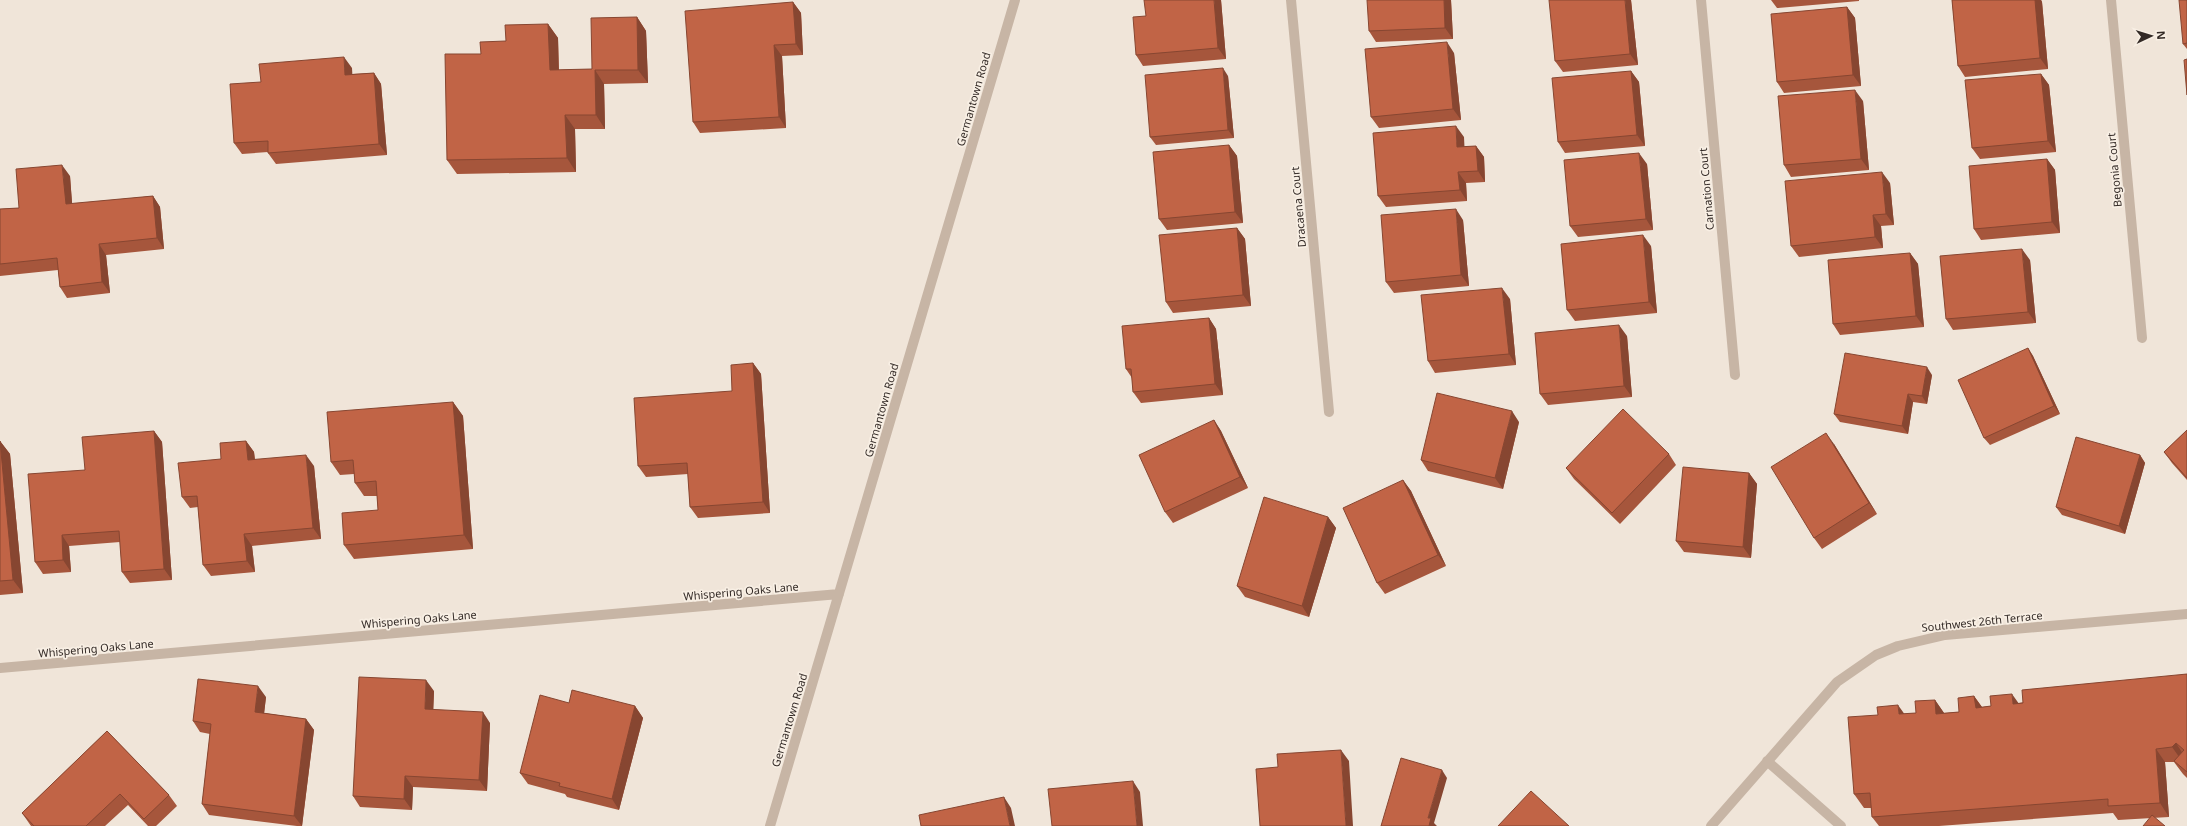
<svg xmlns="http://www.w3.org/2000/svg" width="2187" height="826" font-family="'Noto Sans',sans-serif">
  <rect width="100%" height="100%" fill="#f0e5d9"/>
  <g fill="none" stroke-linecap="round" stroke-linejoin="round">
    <path stroke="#c7b5a5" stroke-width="10" d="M1291 0 1329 412
      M1701 0 1735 375
      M2111 0 2142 338
      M0 668 839 594
      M1767 761 1841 826
      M770 826 1015 0
      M1711 826 1837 682 1876 655 1898 646 1945 635 2187 614"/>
  </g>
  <path fill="#a6563c" d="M1221 0 1226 59 1143 66 1136 55Z
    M1451 0 1453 39 1376 42 1369 31Z
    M1631 0 1638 65 1563 72 1555 61Z
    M1771 0H1859V1L1777 8Z
    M1952 0H2041L2042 2 2048 69 1965 77 1958 66Z
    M2187 0V49L2183 44Z
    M793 2 801 13 803 55 782 56 786 128 700 133 693 122Z
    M1847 7 1855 18 1861 86 1784 93 1777 82Z
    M637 17 646 31 648 83 604 84 605 129H575L576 172 457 174 447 160 481 54 506 41 548 24 558 38 559 70 592 69Z
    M1454 53 1461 120 1379 128 1371 117Z
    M352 68V74L374 73 381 84 387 155 276 164 268 153V152L242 154 234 143 261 82Z
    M1631 71 1639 82 1645 146 1565 153 1558 142Z
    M2041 74 2049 85 2056 152 1980 159 1972 148Z
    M1228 76 1234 138 1156 145 1150 137Z
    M1863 101 1869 170 1791 177 1784 165Z
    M1464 137V147L1476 146 1484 157 1485 182 1466 183 1467 201 1386 207 1378 196Z
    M1229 145 1237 156 1243 223 1167 230 1159 219Z
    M2047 159 2055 170 2060 233 1981 240 1974 229Z
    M1647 164 1653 230 1578 237 1570 226Z
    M70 176 72 204 153 196 160 207 164 249 106 255 110 293 67 298 60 287 58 270 0 276V209L19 208Z
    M1890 183 1894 225 1881 226 1883 248 1799 257 1791 246Z
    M1463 220 1469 286 1394 293 1386 282Z
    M1237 228 1245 239 1251 306 1173 313 1166 302Z
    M1651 246 1657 313 1575 321 1567 310Z
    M1910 253 1918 264 1924 327 1840 335 1833 324Z
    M2030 260 2036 323 1953 330 1946 319Z
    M1510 299 1516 365 1435 373 1428 361Z
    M1209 318 1216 329 1223 395 1141 403 1133 392 1132 378 1126 369Z
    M1627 336 1632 397 1548 405 1540 394Z
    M2028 348 2033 356 2060 414 1990 445 1984 438Z
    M753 363 761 374 770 513 698 518 690 507 688 474 646 477 638 466 732 391Z
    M1932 375 1927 404 1913 402 1908 434 1840 422 1834 414Z
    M453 402 463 416 473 549 354 559 344 545 378 510 377 496H364L355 483 354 474 340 475 331 462Z
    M1214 420 1221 431 1248 488 1173 523 1165 512Z
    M1519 422 1503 489 1428 471 1421 460Z
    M2187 430V480L2172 463 2164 452Z
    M154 431 162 442 172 580 130 583 122 572 120 542 69 546 71 572 43 574 35 562 85 470Z
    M0 441 10 454 23 593 0 595Z
    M246 441 254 452 255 460 314 466 321 539 252 546 255 572 211 576 203 565 198 507 190 508 182 497 221 459Z
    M1834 444 1877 514 1822 549 1814 538Z
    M1669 454 1676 465 1620 524 1574 479 1566 468Z
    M2140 455 2145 463 2125 534 2062 515 2056 507Z
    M1749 473 1757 484 1751 558 1684 552 1676 541Z
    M1403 480 1411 491 1446 566 1385 594 1377 583Z
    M1328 517 1336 528 1309 617 1245 597 1237 586Z
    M2187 674V778L2183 774 2174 762H2165L2169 817 2118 820 2113 813 1939 826H1879L1872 817 1871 808H1864L1854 794 1905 714 1916 713 1935 700 1944 713 1959 712 1974 696 1982 707 2019 703Z
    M434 691 433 710 490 723 487 791 413 787 412 810 360 807 353 796Z
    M266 697 264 713 306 719 314 730 302 826H297L209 815 202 804 210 734 200 732 193 721Z
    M569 703 635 706 643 718 619 810 567 797 565 794 528 784 520 773Z
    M107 731 169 795 177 806 156 826H148L128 805 105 826H31L22 813Z"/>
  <path fill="#874631" d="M1214 0H1221L1226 59 1218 48Z
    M1444 0H1451L1453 39 1445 28Z
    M1625 0H1631L1638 65 1630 54Z
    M2035 0H2041L2042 2 2048 69 2040 58Z
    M793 2 801 13 803 55 796 44Z
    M1847 7 1855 18 1861 86 1853 75Z
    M637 17 646 31 648 83 638 70Z
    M548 24 558 38 559 84 550 70Z
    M1447 42 1454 53 1461 120 1453 109Z
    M774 45 782 56 786 128 779 117Z
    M344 57 352 68 353 86 345 75Z
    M1223 68 1228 76 1234 138 1228 130Z
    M595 70 604 84 605 129 596 115Z
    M1631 71 1639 82 1645 146 1637 135Z
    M374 73 381 84 387 155 379 144Z
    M2041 74 2049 85 2056 152 2048 141Z
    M1855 90 1863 101 1869 170 1861 159Z
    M565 115 575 129 576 172 567 158Z
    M1456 126 1464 137 1465 158 1457 147Z
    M1229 145 1237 156 1243 223 1235 212Z
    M1476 146 1484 157 1485 182 1478 171Z
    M1639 153 1647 164 1653 230 1646 219Z
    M2047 159 2055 170 2060 233 2052 222Z
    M62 165 70 176 73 215 66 204Z
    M1458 172 1466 183 1467 201 1460 190Z
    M1882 172 1890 183 1894 225 1886 214Z
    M153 196 160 207 164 249 157 238Z
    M1456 209 1463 220 1469 286 1461 275Z
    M1873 215 1881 226 1883 248 1875 237Z
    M1237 228 1245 239 1251 306 1243 295Z
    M1643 235 1651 246 1657 313 1649 302Z
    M99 244 106 255 110 293 102 282Z
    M2022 249 2030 260 2036 323 2028 312Z
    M1910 253 1918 264 1924 327 1916 316Z
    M1502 288 1510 299 1516 365 1509 354Z
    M1209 318 1216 329 1223 395 1215 384Z
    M1619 325 1627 336 1632 397 1624 386Z
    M2028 348 2033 356 2060 414 2054 406Z
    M753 363 761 374 770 513 763 502Z
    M1927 367 1932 375 1927 404 1922 396Z
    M1908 394 1913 402 1908 434 1902 426Z
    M453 402 463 416 473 549 464 535Z
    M1512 411 1519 422 1503 489 1495 478Z
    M1214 420 1221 431 1248 488 1240 477Z
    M154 431 162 442 172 580 164 569Z
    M1826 433 1834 444 1877 514 1869 503Z
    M0 441 10 454 23 593 13 580Z
    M246 441 254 452 256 471 248 460Z
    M306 455 314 466 321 539 313 528Z
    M2140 455 2145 463 2125 534 2119 526Z
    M1749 473 1757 484 1751 558 1743 547Z
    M1403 480 1411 491 1446 566 1438 555Z
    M1328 517 1336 528 1309 617 1302 606Z
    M244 534 252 546 255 572 247 561Z
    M62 535 69 546 71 572 63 560Z
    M426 680 434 691 433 720 425 709Z
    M258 686 266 697 263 723 255 712Z
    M2012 694 2022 708 2013 704Z
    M1974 696 1984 710 1976 708Z
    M1935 700 1944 713 1936 714Z
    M1898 705 1908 719 1899 714Z
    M635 706 643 718 619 810 612 799Z
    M483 712 490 723 487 791 479 780Z
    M306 719 314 730 302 826 294 816Z
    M2176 743 2185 757 2182 761 2172 747Z
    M2156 749 2165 762 2169 817 2160 803Z
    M1341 750 1349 761 1353 826H1346Z
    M1442 770 1447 778 1434 823 1437 826H1429L1428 818Z
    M405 776 413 787 412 810 404 799Z
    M1133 781 1140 792 1143 826H1137Z
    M1004 797 1011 808 1015 826H1010Z"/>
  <path fill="#c16446" stroke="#874631" d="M1144 0H1214L1218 48 1136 55 1133 17 1146 16Z
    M1367 0H1444L1445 28 1369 31Z
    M1549 0H1625L1630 54 1555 61Z
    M1952 0H2035L2040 58 1958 66Z
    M2179 0H2187V43L2183 44Z
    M793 2 796 44 774 45 779 117 693 122 685 11Z
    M1847 7 1853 75 1777 82 1771 14Z
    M637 17 638 70H595L596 115H565L567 158 447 160 445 54H481L480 42 506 41 505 25 548 24 550 70 592 69 591 18Z
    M1447 42 1453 109 1371 117 1365 49Z
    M344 57 345 75 374 73 379 144 268 153V141L234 143 230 84 261 82 259 64Z
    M2187 59V95L2184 60Z
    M1223 68 1228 130 1150 137 1145 75Z
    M1631 71 1637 135 1558 142 1552 78Z
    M2041 74 2048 141 1972 148 1965 80Z
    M1855 90 1861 159 1784 165 1778 96Z
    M1456 126 1457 147 1476 146 1478 171 1458 172 1460 190 1378 196 1373 133Z
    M1229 145 1235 212 1159 219 1153 152Z
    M1639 153 1646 219 1570 226 1564 160Z
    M2047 159 2052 222 1974 229 1969 166Z
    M62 165 66 204 153 196 157 238 99 244 102 282 60 287 57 258 0 264V209L19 208 16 169Z
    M1882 172 1886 214 1873 215 1875 237 1791 246 1785 181Z
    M1456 209 1461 275 1386 282 1381 215Z
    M1237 228 1243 295 1166 302 1159 235Z
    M1643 235 1649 302 1567 310 1561 244Z
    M2022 249 2028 312 1946 319 1940 256Z
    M1910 253 1916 316 1833 324 1828 260Z
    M1502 288 1509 354 1428 361 1421 295Z
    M1209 318 1215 384 1133 392 1131 369H1126L1122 326Z
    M1619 325 1624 386 1540 394 1535 333Z
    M2028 348 2054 406 1984 438 1958 380Z
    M1845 353 1927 367 1922 396 1908 394 1902 426 1834 414Z
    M753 363 763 502 690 507 687 463 638 466 634 398 732 391 731 365Z
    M1437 393 1512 411 1495 478 1421 460Z
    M453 402 464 535 344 545 342 513 378 510 376 481 355 483 353 460 331 462 327 412Z
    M1623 409 1669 454 1612 513 1566 468Z
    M1214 420 1240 477 1165 512 1139 455Z
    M2187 430V478L2164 452Z
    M154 431 164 569 122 572 119 531 62 535 63 560 35 562 28 474 85 470 82 437Z
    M1826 433 1869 503 1814 538 1771 467Z
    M2076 437 2140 455 2119 526 2056 507Z
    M0 441 13 580 0 581Z
    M246 441 248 460 306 455 313 528 244 534 247 561 203 565 197 496 182 497 178 463 221 459 220 443Z
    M1683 467 1749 473 1743 547 1676 541Z
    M1403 480 1438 555 1377 583 1343 508Z
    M1264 497 1328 517 1302 606 1237 586Z
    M2187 674V772L2174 761 2184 750 2176 743 2172 747 2156 749 2160 803 2108 806V799L1872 817 1870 793 1854 794 1848 717 1878 715 1877 707 1898 705 1899 714 1916 713 1915 701 1935 700 1936 714 1959 712 1958 698 1974 696 1976 708 1991 706 1990 696 2012 694 2013 704 2023 703 2022 690Z
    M359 677 426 680 425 709 483 712 479 780 405 776 404 799 353 796Z
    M198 679 258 686 255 712 306 719 294 816 202 804 211 724 193 721Z
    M572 690 635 706 612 799 559 786 560 783 520 773 540 695 569 703Z
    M107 731 169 795 144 819 120 794 86 826H34L22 813Z
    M1341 750 1346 826H1260L1256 769 1278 767 1277 754Z
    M1401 758 1442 770 1428 818H1431L1429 826H1381Z
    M1133 781 1137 826H1052L1048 789Z
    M1531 791 1569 826H1498Z
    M1004 797 1010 826H921L919 815Z
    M2152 815 2165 826H2143Z"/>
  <g text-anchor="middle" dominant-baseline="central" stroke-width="3.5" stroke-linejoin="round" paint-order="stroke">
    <g font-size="11" fill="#332a26" stroke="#f8efe4">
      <text transform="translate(973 99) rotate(-74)">Germantown Road</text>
      <text transform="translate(2114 170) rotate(-95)">Begonia Court</text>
      <text transform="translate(1706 189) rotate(-95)">Carnation Court</text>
      <text transform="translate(1298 207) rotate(-95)">Dracaena Court</text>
      <text transform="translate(881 410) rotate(-74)">Germantown Road</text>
      <text transform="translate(741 591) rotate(-5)">Whispering Oaks Lane</text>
      <text transform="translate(419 619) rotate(-5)">Whispering Oaks Lane</text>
      <text transform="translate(1982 621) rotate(-6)">Southwest 26th Terrace</text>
      <text transform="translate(96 648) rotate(-5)">Whispering Oaks Lane</text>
      <text transform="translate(789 720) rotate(-73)">Germantown Road</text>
    </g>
  </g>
  <g transform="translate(2151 36) rotate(86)" stroke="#f8efe4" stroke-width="3" paint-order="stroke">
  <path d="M0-3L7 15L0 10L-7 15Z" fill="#332a26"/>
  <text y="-6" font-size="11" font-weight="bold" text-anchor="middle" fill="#332a26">N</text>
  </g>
</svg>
